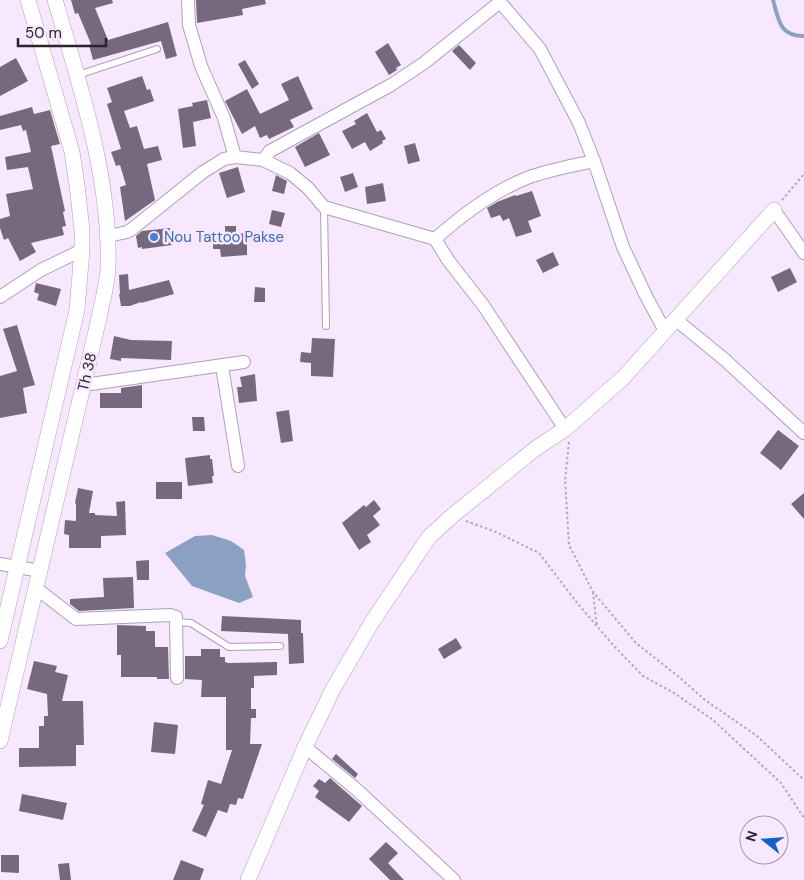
<svg xmlns="http://www.w3.org/2000/svg" width="804" height="880" font-family="'DM Sans',sans-serif">
  <rect width="100%" height="100%" fill="#f7e7ff"/>
  <path fill="#8ba1c1" d="M212 535 231 541 244 550 246 565 245 576 253 597 239 603 192 586 165 553 195 536Z"/>
  <g fill="none" stroke-linecap="round" stroke-linejoin="round">
    <path stroke="#8ba1c1" stroke-width="4" d="M773 0C779 20 779 36 804 36"/>
  </g>
  <path fill="#76697d" d="M71 0H112L113 3 95 8 108 40 168 22 177 56 166 59 161 41 93 60 89 45 91 44 78 13 75 14Z
    M196 0H265L266 4 242 9 243 15 197 23Z
    M388 43 401 65 396 68 397 70 389 75 375 52Z
    M459 45 476 63 470 70 452 51Z
    M16 58 28 81 0 96V67Z
    M245 60 259 84 252 89 238 64Z
    M142 76 147 90 150 89 154 101 124 111 130 128 137 126 144 149 158 146 162 160 147 164 155 200 125 221 120 187 126 185 120 165 116 166 111 152 121 149 107 104 112 102 107 88Z
    M298 76 313 109 290 120 294 127 269 139 267 135 260 138 255 126 242 134 225 101 247 89 260 114 289 100 281 84Z
    M207 100 211 118 193 122 196 146 183 148 178 109 193 106 192 103Z
    M32 107 34 114 50 110 59 141 60 144 51 146 65 211 63 212 66 226 62 227 64 235 31 243 36 252 20 261 8 238 4 240 0 228V219L10 216 6 194 33 189 28 167 7 170 5 157 31 152 26 130 23 131 21 125 0 130V116Z
    M367 113 377 132 381 130 386 139 382 141 383 143 370 151 365 142 352 149 342 131 356 124 354 121Z
    M319 133 330 155 305 167 295 147Z
    M415 143 420 161 408 164 404 146Z
    M238 167 245 192 227 198 219 173Z
    M353 173 358 187 345 192 340 177Z
    M276 175 287 181 284 194 272 191Z
    M383 183 386 201 367 204 365 187Z
    M532 191 541 216 528 221 532 232 516 237 509 218 503 221 500 215 491 218 487 208 497 202 515 195 516 196Z
    M272 210 285 213 281 227 269 224Z
    M225 226H236V234L247 233V255L221 257 220 249H213V243H208L209 234 225 233Z
    M170 228 172 245 142 249V247L138 248 136 236 142 231Z
    M553 252 559 265 543 273 536 260Z
    M790 268 797 282 778 292 771 277Z
    M128 274 129 290 169 280 174 294 141 303V302L130 306H121L119 294H120L119 275Z
    M36 283 61 289 56 306 37 300 39 294 34 292Z
    M255 287 265 288V302H254Z
    M17 325 35 385 23 388 27 413 0 418V376L17 371 3 329Z
    M114 336 131 340 172 341 171 360 121 358V361L110 359Z
    M312 338 335 339 333 377 311 376V363L300 362 301 352 311 353Z
    M255 374 257 401 239 403 237 387H242L240 377Z
    M142 385V408H100V393H121V388Z
    M289 410 293 441 281 443 276 412Z
    M192 417H204L205 431H193Z
    M778 430 799 446 781 470 760 453Z
    M210 455V459H212L214 476H212L213 483 188 486 185 458Z
    M156 482H182V499H156Z
    M78 488 93 491 89 513H95V515L117 516 116 502 125 501 126 535 101 536V548H69V535L64 534 65 520 76 521V504L75 503Z
    M804 493V519L791 504Z
    M374 500 381 509 373 516 380 525 367 535 371 542 359 550 342 523 364 505 366 507Z
    M149 560V580H137L136 561Z
    M133 577 134 608 79 611 70 604V599L104 597 103 578Z
    M222 616 301 620V633H303L304 663 289 664 288 634 221 631Z
    M117 625 146 626V631H155V647H168L169 679H157V677H121V655H117Z
    M456 638 462 648 444 659 438 649Z
    M201 649H220V657H225V662L228 663 277 662V675L254 676V688H251V709H256V718H251L250 744H262L243 799 238 798 236 805 230 804 227 813 218 810 206 837 192 831 204 805 201 804 208 780 221 784 232 750H226V697H201L202 680 185 679V656H201Z
    M34 661 57 666 55 672 68 675 62 701H83L84 745H76V766L19 767V748H39V726H44V716H48L47 694 27 689Z
    M154 722 178 725 175 754 151 752Z
    M336 754 358 774 355 778 332 759Z
    M330 778 362 806 349 822 315 797 319 791 313 786 319 779 325 783Z
    M22 794 67 803 63 820 19 811Z
    M386 842 398 853 388 863 404 880H390L369 859Z
    M1 855H19V873L1 872Z
    M181 860 204 869 200 880H173Z
    M69 863 71 880H60L58 864Z"/>
  <g fill="none" stroke-linecap="round" stroke-linejoin="round">
    <defs>
      <path id="service" d="M78 75 157 49
        M324 207 326 326
        M177 622 191 623 229 647 280 646"/>
      <path id="minor" d="M188 0 189 25 201 66 224 118 235 157
        M263 160 270 151 391 85 424 63 500 2 540 49 579 123 594 161
        M774 210 804 253
        M108 236 127 232 132 229 203 172 224 159 235 157 263 160 290 173 308 188 324 207 435 239 448 260 483 305 565 429
        M435 239C463 214 492 192 527 178 548 170 572 166 594 161L623 247 646 296 665 331
        M0 297 41 270 82 250
        M675 319 724 359 804 433
        M222 366 238 466
        M84 385 244 362
        M0 564 40 571
        M36 588 76 619 170 615 176 617 177 678
        M305 747 356 789 454 880"/>
      <path id="tertiary" d="M0 641 77 310 82 250V230L77 185 72 152 28 0
        M0 741 99 318C102 302 107 285 108 269 111 178 80 86 55 0
        M248 880 305 747 333 689 372 622 429 537 452 516 535 449 565 429 623 378 774 210"/>
    </defs>
    <use href="#service" stroke="#aea0b6" stroke-width="8"/>
    <use href="#minor" stroke="#aea0b6" stroke-width="14"/>
    <use href="#tertiary" stroke="#aea0b6" stroke-width="16"/>
    <path stroke="#b3a7b9" stroke-width="2" stroke-dasharray="2.5 2.5" stroke-linecap="butt" d="M782 200 804 174
      M569 442 565 480 569 545 593 592 636 643 679 677 705 700 757 736 804 780
      M466 521 496 532 539 553 578 604 613 645 643 676 674 693 713 720 781 783 804 818
      M593 592 597 627"/>
    <use href="#service" stroke="#fff" stroke-width="6"/>
    <use href="#minor" stroke="#fff" stroke-width="12"/>
    <use href="#tertiary" stroke="#fff" stroke-width="15"/>
  </g>
  <circle fill="#3f7fe0" stroke="#f7e7ff" stroke-width="2" cx="154" cy="237" r="5"/>
  <g text-anchor="middle" dominant-baseline="central" stroke-width="5" stroke-linejoin="round" paint-order="stroke">
    <g font-size="15" fill="#366cbe" stroke="#f7e7ff" text-anchor="start">
      <text x="164" y="237">Nou Tattoo Pakse</text>
    </g>
    <g font-size="15" fill="#2a252d" stroke="#f7e7ff">
      <text transform="translate(87 372) rotate(-77)">Th 38</text>
    </g>
  </g>
  <g transform="translate(764 840) rotate(287)"><circle r="24" fill="#f7e7ff" stroke="#a599ab"/>
  <path d="M0-4L9 19L0 12L-9 19Z" fill="#1460cb"/>
  <text y="-8" font-size="14" font-weight="bold" text-anchor="middle" fill="#2a252d">N</text>
  </g>
  <path d="M18 38v8h88v-8" fill="none" stroke="#2a252d" stroke-width="2.5"/>
  <text x="25" y="38" font-size="15" fill="#2a252d" stroke="#f7e7ff" stroke-width="4" paint-order="stroke">50 m</text>
</svg>
